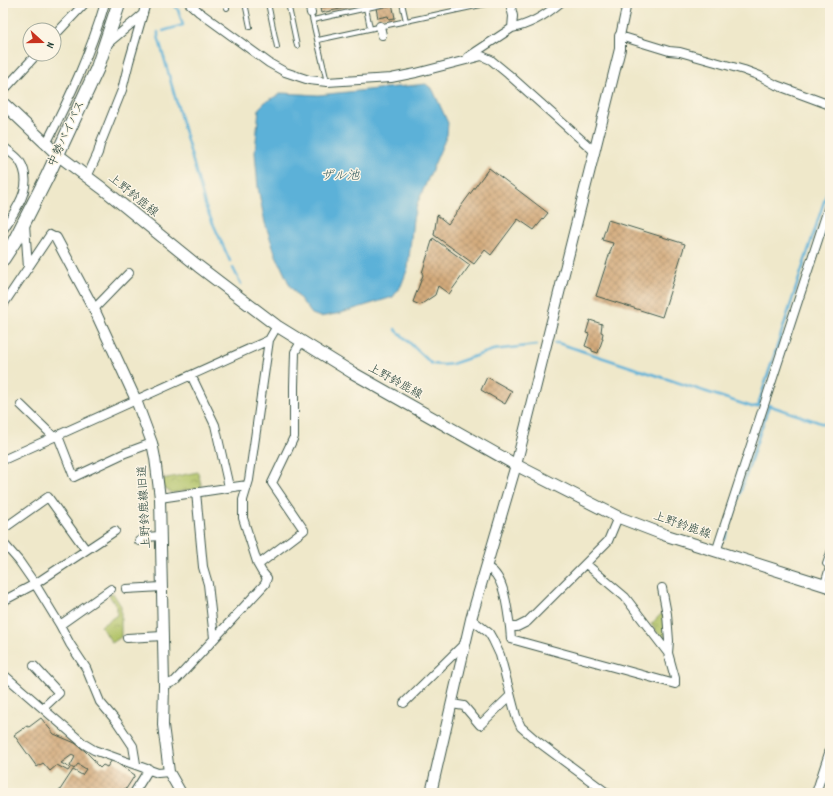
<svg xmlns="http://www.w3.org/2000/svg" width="833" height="796" font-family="Dekko,'Klee One',sans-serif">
  <defs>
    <pattern id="park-crowns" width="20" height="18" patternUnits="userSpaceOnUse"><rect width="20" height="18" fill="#b0c266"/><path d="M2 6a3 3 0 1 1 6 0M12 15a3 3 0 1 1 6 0" fill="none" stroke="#8f9f55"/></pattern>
    <pattern id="building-cross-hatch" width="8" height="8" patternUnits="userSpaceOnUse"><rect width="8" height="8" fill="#d3aa7c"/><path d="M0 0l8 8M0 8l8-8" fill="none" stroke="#ab8c66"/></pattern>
  </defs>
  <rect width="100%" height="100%" fill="#fcf5e5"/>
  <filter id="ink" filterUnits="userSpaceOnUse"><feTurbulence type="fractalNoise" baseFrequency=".025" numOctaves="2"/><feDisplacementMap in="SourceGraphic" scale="8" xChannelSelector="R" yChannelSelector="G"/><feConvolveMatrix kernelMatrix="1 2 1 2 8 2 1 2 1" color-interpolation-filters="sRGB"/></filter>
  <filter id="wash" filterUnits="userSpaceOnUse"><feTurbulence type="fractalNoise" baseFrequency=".012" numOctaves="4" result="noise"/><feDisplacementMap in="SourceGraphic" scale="16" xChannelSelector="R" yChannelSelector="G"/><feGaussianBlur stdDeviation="0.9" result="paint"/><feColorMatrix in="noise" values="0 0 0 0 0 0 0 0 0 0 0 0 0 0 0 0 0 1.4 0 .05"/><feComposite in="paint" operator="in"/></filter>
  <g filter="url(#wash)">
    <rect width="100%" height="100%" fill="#efe8ca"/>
    <path fill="url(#park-crowns)" stroke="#68804d" d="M198 472 202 488 172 493 163 488 162 479Z
      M113 593 121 606V637L112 643 101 626 117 615V608L109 595Z
      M663 612 666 636 662 639 651 624Z"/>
    <path fill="#5bb1d8" stroke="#3d7786" d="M426 84 433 90 448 123 447 135 418 202 413 219 408 268 401 286 393 297 341 313 320 317 312 314 290 286 275 253 265 223 258 188 255 152 259 108 265 102 282 93 318 95Z"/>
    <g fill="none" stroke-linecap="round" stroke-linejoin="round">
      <path stroke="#5bb1d8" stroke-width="2.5" d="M163 31 183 25 178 10 173 3
        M158 32V36L206 208 230 261
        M233 268 241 284
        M395 329 432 364 443 365 452 364 493 350 537 345
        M554 343H558L752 407 758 406 760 402
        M759 402 830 183
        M768 405 830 426
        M725 539 769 405"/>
    </g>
    <g id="blocks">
      <path fill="url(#building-cross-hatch)" d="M343 3 364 4 321 13 320 8Z
        M375 3H392L395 18 389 19 388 16 378 18Z
        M489 168 548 213 534 230 518 219 491 255 485 250 474 264 434 235 437 215 448 224Z
        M608 220 685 244 662 317 596 296 613 243 602 240Z
        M433 238 470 265 449 294 438 286 435 295 420 305 413 302 423 275 422 273Z
        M590 320 602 324 601 332 603 333 602 338H603L598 353 592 351V349L585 346 589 334 586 333Z
        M487 377 512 391 505 404 481 390Z
        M41 718 54 734 75 743 85 751 95 761V763L100 768 103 765 107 767 112 760 135 775 126 789 125 788 122 793H58L73 770 82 775 86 769 78 764 74 769 70 766 75 757 72 755 61 763 70 768 68 771 57 765 50 771 43 763 37 767 14 735 27 726 29 727Z"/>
    </g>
  </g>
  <g filter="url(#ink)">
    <use href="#blocks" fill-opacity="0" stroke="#3e574a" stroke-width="1"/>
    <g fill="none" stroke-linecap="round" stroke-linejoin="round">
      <defs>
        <path id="service" d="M225 3 227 8
          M245 3 250 27
          M268 3 277 47
          M288 3 297 46
          M402 3 406 21
          M366 8 370 28
          M312 18 327 82
          M313 20 390 3
          M318 40 490 3
          M823 584 828 567 825 564 830 550"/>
        <path id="minor" d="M189 3 199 12 269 63 285 72 309 80 327 82 391 78 416 73 482 56 491 60 508 74 595 152
          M627 3 620 36 669 51 680 52 744 70 760 76 776 85 830 105
          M829 3H830
          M310 8 311 13
          M380 26 382 35
          M512 28C529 25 547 14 560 3
          M54 36 85 3
          M106 45 143 14
          M468 57 512 28 513 16 510 3
          M3 91 37 54
          M46 144C70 97 90 54 105 3
          M3 146C8 151 15 155 19 160 36 185 16 209 3 230
          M87 177 98 153 100 145 122 90 129 62 146 3
          M25 224 28 268
          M3 305 50 235 56 238
          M94 309 129 273
          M191 375 215 425 229 487
          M21 405 54 437
          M58 436 74 477 125 453 152 443
          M3 460 269 340
          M196 492 203 567 208 584 214 638
          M160 498 247 485
          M618 517 608 541 527 622 517 627H510L511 639 675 684V678L668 653 669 641 667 614 662 588
          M3 529 48 497 86 550
          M139 541 146 537 160 536
          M6 546 19 561 35 584 60 625 70 644 86 668 100 702 117 722 133 746 136 764
          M716 552 830 203
          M586 564 625 597 668 653
          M258 565 304 530 272 483 294 437V386L295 352 301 342
          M486 567C505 574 507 609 510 627
          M126 589 162 587
          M3 601 35 584 115 531
          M471 619 489 633 493 640 500 655 516 716 521 727 537 741 607 793
          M60 625 111 589
          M127 638 163 636
          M34 666 59 693 43 708
          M3 674 84 744 94 750 158 773 169 772
          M164 686 175 681 265 584 267 578 262 572 258 565 243 518V500L249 480 269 340 277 326
          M404 703 465 643
          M452 704 464 706 480 725 510 696
          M134 793 149 769
          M816 793 830 750"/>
        <path id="tertiary" d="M56 238 94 309 136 400 152 443 155 458 160 498 164 686 163 725 169 772 181 793
          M431 793 471 619 516 465 620 49V36"/>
        <path id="secondary" d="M3 103 58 155 102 188 198 266 277 326 353 373 516 465 618 517 665 535 830 587"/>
        <path id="trunk" d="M3 259 14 242 47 177 97 69 119 3"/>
      </defs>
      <use href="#service" stroke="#3e574a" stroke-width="6"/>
      <use href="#minor" stroke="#3e574a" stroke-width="10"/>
      <use href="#tertiary" stroke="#3e574a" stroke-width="12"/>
      <use href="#secondary" stroke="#3e574a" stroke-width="13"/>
      <use href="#trunk" stroke="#3e574a" stroke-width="15"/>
      <use href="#service" stroke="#fff" stroke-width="4"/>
      <use href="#minor" stroke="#fff" stroke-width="8"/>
      <use href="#tertiary" stroke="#fff" stroke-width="10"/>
      <use href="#secondary" stroke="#fff" stroke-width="11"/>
      <use href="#trunk" stroke="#fff" stroke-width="13"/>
    </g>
  </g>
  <g text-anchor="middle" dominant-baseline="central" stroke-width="3" stroke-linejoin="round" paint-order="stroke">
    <g font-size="12" fill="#1f3d34" stroke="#fcf5e5">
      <text transform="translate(67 134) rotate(-65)">中勢バイパス</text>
      <text transform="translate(133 196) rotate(39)">上野鈴鹿線</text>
      <text transform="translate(395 382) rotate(29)">上野鈴鹿線</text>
      <text transform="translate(145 507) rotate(-93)">上野鈴鹿線旧道</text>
      <text transform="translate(682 526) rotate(19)">上野鈴鹿線</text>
    </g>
    <g font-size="13" font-style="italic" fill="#2e5a5d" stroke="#fcf5e5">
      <text x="340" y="176">ザル池</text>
    </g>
  </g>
  <rect width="833" height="796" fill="none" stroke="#fcf5e5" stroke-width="16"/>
  <g transform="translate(42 42) rotate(111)"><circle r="19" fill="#fcf5e5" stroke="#a4ab9e"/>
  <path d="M0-3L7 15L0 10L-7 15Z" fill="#c8321e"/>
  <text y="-6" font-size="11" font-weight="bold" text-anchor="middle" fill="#1f3d34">N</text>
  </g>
</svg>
